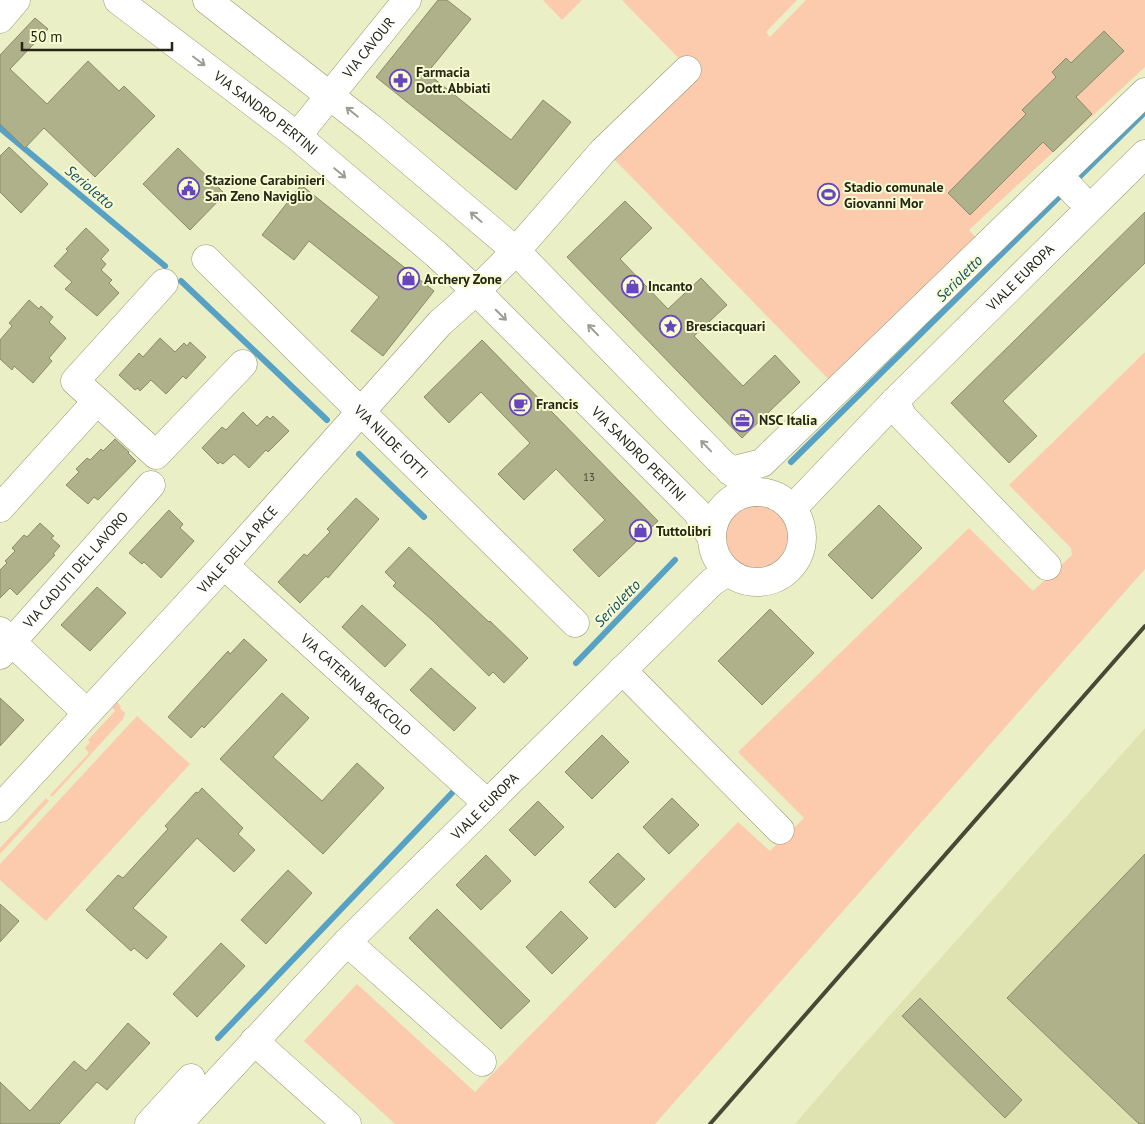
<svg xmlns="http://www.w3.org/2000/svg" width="1145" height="1124" font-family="'PT Sans',sans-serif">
  <rect width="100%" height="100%" fill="#ebefc5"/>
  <path fill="#dfe3b2" d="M1145 728V1124H795L844 1067Z"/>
  <path fill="#fccaad" d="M543 0H582L562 20Z
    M622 0H797L766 32 770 37 806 0H1145V67L969 230 981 243 834 385 614 159 696 76Z
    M1145 352V569L655 1124H395L304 1041 357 984 475 1092 738 822 770 851 804 818 738 752 969 528 1033 591 1072 555 1071 548 1009 485Z
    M718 538a39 39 0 1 1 78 0a39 39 0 1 1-78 0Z
    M115 700 121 706 120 708 125 713 123 719 52 797 50 795 89 753 85 748 90 742 88 740 115 711 110 705Z
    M137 716 190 764 46 921 0 880V864Z
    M46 798 49 801 0 854V848Z"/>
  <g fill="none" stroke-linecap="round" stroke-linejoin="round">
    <path stroke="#57a1c5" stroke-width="6" d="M0 128 165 266
      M1073 183 1145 112
      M181 281 327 420
      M359 454 424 517
      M791 462 1064 192
      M576 663 675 560
      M218 1038 452 793"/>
  </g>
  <path fill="#aeb189" stroke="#898c66" d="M438 0H447L471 19 427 73 511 140 543 100 571 122 516 190 376 77Z
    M35 18 48 29 10 69 47 104 88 61 119 91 124 86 155 116 95 177 44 128 25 148 0 124V55Z
    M1104 31 1124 51 1076 97 1092 114 1053 152 1043 142 970 215 948 193 1026 114 1022 110 1056 77 1052 72 1066 58 1071 63Z
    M9 147 48 184 21 213 0 192V156Z
    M178 148 225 194 190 230 143 184Z
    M301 185 434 291 383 356 351 331 379 297 309 241 294 260 262 235Z
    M625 201 652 228 620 259 668 309 701 278 727 305 694 336 743 386 775 355 800 382 742 438 567 257Z
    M1145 212V263L1003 401 1037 436 1009 463 951 403Z
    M86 228 109 250 101 259 106 264 101 270 112 280 109 283 119 293 97 316 65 289 72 282 54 266 68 251 66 249Z
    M29 300 39 309 41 306 53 317 49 322 66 338 49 358 52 361 33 383 14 366 12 370 0 359V340L12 326 9 323Z
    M160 338 175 352 184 343 187 346 190 342 206 357 186 379 183 376 166 394 151 380 140 391 138 388 135 390 119 375 139 353 143 357Z
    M482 340 658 521 599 577 573 550 605 520 556 469 524 500 498 474 530 443 481 392 449 423 424 397Z
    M243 412 257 426 267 416 270 419 273 416 289 431 268 452 266 450 249 468 234 454 223 464 220 462 218 464 202 448 222 427 226 430Z
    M115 439 129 452 128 453 136 461 98 500 94 497 88 504 66 485 79 472 76 469 87 458 90 460 101 449 103 451Z
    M356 498 379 519 328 578 326 576 300 603 278 582 304 554 307 556 330 532 327 529Z
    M879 505 922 548 872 599 828 555Z
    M169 510 183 524 180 528 194 541 161 578 144 562 142 564 129 553Z
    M40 523 54 536 51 538 60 546 53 554 55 555 17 595 10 588 0 598V570L7 563 5 561 15 551 12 548 24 535 27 537Z
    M409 547 489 622 490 621 528 658 504 683 493 672 489 676 432 620 393 586 396 583 385 572Z
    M97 587 126 613 90 651 61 625Z
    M362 605 406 645 385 667 342 627Z
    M770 609 814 653 762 705 718 661Z
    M244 639 267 660 204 728 202 726 191 738 168 717 228 651 230 654Z
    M431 668 476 708 454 731 410 690Z
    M282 693 309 718 273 757 322 801 357 763 384 788 323 854 220 759Z
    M0 698 24 720 0 746Z
    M602 735 629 762 592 799 565 772Z
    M202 788 243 828 238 834 255 850 234 872 197 838 133 908 167 937 147 959 134 948 131 951 86 910 118 875 123 878 168 829 165 826 196 792 198 793Z
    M672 798 699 825 669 854 643 827Z
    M538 801 564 827 535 856 509 830Z
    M618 853 645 879 615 908 589 882Z
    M1145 854V1124H1139L1007 998Z
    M486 855 511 881 481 910 456 885Z
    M288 870 312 893 266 944 241 920Z
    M0 904 19 921 0 942Z
    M437 909 530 1001 501 1029 409 938Z
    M561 911 588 938 552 974 526 947Z
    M221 943 245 966 197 1017 173 994Z
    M920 998 1022 1100 1005 1118 902 1016Z
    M128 1023 150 1043 107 1090 97 1082 59 1124H0V1082L30 1111 74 1061 86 1071Z"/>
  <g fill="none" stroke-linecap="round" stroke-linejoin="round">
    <defs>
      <g id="minor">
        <path id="s1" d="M118 0 297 136 436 254 476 291 697 512 711 537"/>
        <path d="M207 0 371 128 516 251 721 462 755 492"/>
        <path id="s2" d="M297 136 407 0"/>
        <path d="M1059 176 1078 196"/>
        <path id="s3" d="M206 259 575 623"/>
        <path d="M97 401 75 381 164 283"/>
        <path d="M895 401 903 417 1047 566"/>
        <path d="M730 471 762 463 1145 92"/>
        <circle cx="757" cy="537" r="45"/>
        <path d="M0 508 97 401 156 455 243 364"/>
        <path id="s4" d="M793 508 895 401 1145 154"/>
        <path id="s5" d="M224 565 487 803"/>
        <path d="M0 631 87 713"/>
        <path id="s6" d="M0 655 151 485"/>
        <path d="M622 670 780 830"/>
        <path id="s7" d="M0 808 224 565 440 323 476 291 516 251 603 151 687 70"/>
        <path d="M347 942 482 1062"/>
        <path d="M254 1041 347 1124"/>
        <path d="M149 1124 191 1078"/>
        <path id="s8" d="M178 1124 347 942 712 582 727 572"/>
      </g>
      <path id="major" d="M0 19 16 0"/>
    </defs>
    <use href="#minor" stroke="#949770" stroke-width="29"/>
    <use href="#major" stroke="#949770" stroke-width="29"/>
    <use href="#minor" stroke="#fff" stroke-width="28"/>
    <use href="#major" stroke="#fff" stroke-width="28"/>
    <path stroke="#484935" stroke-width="4" d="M710 1124 1145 626"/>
  </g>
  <defs><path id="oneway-shaft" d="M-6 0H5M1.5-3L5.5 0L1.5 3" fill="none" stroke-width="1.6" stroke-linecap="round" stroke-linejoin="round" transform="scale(1.25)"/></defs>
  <g stroke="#9d9d96">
    <use href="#oneway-shaft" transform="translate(199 61) rotate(37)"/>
    <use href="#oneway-shaft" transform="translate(352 112) rotate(-141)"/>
    <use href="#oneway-shaft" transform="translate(340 173) rotate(40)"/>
    <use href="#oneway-shaft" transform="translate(476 217) rotate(-139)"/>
    <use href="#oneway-shaft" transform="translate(501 315) rotate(45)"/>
    <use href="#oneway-shaft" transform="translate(593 330) rotate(-134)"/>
    <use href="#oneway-shaft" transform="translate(706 446) rotate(-134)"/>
  </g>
  <defs>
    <symbol id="pharmacy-ring" viewBox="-11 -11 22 22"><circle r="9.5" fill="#f8fcd2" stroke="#6745bd" stroke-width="1.5"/><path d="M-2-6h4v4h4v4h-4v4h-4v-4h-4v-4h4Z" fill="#6745bd"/></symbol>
    <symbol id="civic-ring" viewBox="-11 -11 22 22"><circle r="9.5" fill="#f8fcd2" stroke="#6745bd" stroke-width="1.5"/><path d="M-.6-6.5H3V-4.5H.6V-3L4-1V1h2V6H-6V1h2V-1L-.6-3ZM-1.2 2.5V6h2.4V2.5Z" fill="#6745bd"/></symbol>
    <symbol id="stadium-ring" viewBox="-11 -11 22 22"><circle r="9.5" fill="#f8fcd2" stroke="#6745bd" stroke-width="1.5"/><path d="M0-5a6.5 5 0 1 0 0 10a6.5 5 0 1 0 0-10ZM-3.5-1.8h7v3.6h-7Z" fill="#6745bd"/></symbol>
    <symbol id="shop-ring" viewBox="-11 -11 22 22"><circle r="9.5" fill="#f8fcd2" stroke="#6745bd" stroke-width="1.5"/><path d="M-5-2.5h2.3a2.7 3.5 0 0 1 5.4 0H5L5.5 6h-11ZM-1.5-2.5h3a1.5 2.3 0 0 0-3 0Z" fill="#6745bd"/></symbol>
    <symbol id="sight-ring" viewBox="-11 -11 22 22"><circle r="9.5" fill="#f8fcd2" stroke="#6745bd" stroke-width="1.5"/><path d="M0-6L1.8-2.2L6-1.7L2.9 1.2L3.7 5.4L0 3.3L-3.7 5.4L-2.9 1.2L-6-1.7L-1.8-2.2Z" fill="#6745bd"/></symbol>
    <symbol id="cafe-ring" viewBox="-11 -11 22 22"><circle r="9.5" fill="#f8fcd2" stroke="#6745bd" stroke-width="1.5"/><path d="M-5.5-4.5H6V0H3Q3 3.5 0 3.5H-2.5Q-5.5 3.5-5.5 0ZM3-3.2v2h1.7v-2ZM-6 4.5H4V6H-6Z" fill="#6745bd"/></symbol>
    <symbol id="office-ring" viewBox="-11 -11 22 22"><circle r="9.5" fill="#f8fcd2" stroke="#6745bd" stroke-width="1.5"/><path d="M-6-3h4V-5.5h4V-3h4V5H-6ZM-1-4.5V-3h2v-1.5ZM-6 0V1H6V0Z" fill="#6745bd"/></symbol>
  </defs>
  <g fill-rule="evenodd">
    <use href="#pharmacy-ring" x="388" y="68" width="25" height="25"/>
    <use href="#civic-ring" x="176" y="176" width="25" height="25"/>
    <use href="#stadium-ring" x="816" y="182" width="25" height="25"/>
    <use href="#shop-ring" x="396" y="266" width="25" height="25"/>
    <use href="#shop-ring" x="620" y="274" width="25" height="25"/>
    <use href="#sight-ring" x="658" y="314" width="25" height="25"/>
    <use href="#cafe-ring" x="508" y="392" width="25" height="25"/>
    <use href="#office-ring" x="730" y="408" width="25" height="25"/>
    <use href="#shop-ring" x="628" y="518" width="25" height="25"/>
  </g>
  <g text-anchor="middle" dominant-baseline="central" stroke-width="4" stroke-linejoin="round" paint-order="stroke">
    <g font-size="11" fill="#474933">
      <text x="589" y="477">13</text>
    </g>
    <g font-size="14" fill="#252616" stroke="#f8fcd2">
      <text stroke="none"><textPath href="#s2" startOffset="114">VIA CAVOUR</textPath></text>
      <text stroke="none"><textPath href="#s1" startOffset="186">VIA SANDRO PERTINI</textPath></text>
      <text stroke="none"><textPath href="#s4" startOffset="324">VIALE EUROPA</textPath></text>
      <text stroke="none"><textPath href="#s3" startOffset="260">VIA NILDE IOTTI</textPath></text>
      <text stroke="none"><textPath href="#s1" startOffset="692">VIA SANDRO PERTINI</textPath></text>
      <text stroke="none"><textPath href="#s7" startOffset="351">VIALE DELLA PACE</textPath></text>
      <text stroke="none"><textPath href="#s6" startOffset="114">VIA CADUTI DEL LAVORO</textPath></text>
      <text stroke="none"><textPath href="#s5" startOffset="178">VIA CATERINA BACCOLO</textPath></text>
      <text stroke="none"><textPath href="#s8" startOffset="442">VIALE EUROPA</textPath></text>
    </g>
    <g font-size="14" font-weight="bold" fill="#252616" stroke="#f8fcd2" text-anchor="start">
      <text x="416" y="72">Farmacia<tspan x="416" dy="16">Dott. Abbiati</tspan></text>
      <text x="205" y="180">Stazione Carabinieri<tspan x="205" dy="16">San Zeno Naviglio</tspan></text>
      <text x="844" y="187">Stadio comunale<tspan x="844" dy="16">Giovanni Mor</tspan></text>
      <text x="424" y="279">Archery Zone</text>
      <text x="648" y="286">Incanto</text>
      <text x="686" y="326">Bresciacquari</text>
      <text x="536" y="404">Francis</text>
      <text x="759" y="420">NSC Italia</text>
      <text x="656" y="531">Tuttolibri</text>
    </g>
    <g font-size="15" font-style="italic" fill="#134e68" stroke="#f8fcd2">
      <text transform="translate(90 187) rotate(40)">Serioletto</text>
      <text transform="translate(959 278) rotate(-45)">Serioletto</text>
      <text transform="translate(617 603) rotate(-46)">Serioletto</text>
    </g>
  </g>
  <path d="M22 42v8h150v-8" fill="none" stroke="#252616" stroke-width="2.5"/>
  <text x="30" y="42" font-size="15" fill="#252616" stroke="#f8fcd2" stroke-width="4" paint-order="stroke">50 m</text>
</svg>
